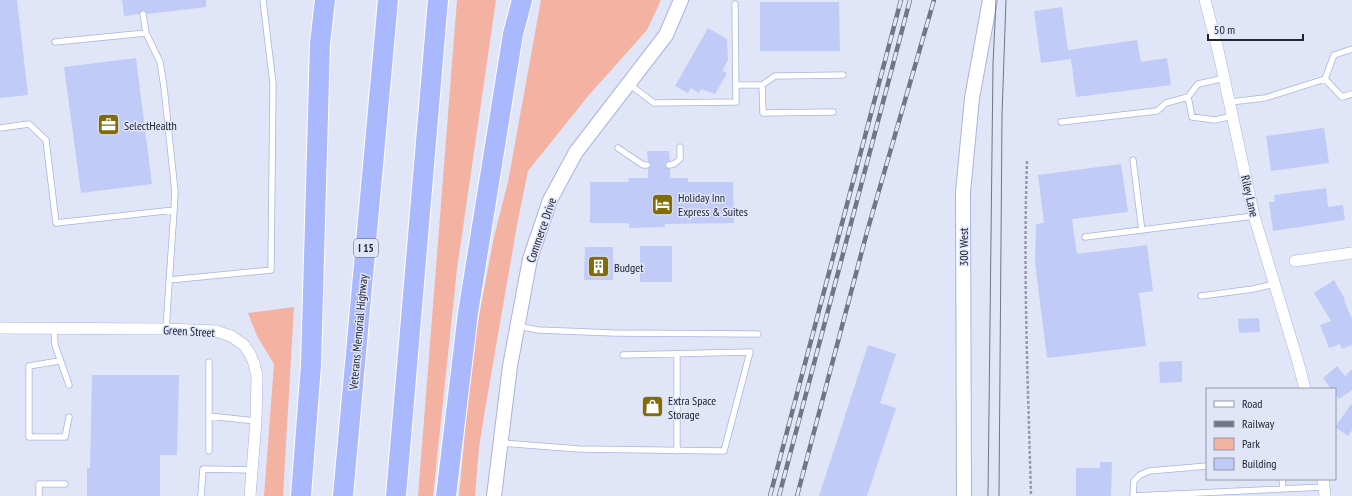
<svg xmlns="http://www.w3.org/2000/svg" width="1352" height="496" font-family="'PT Sans Narrow',sans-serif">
  <rect width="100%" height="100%" fill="#e1e5f8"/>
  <path fill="#f4b3a2" d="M457 0H496L457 269 433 496H418Z
    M541 0H661L647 30 589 95 528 171 517 225 486 404 479 447 475 496H459L471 367 476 332 494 237 508 182Z
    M294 307 283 496H264L274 364 257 336 248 313Z"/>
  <path fill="#c1cbf8" d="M0 0H17L28 95 0 98Z
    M122 0H206V7L147 14 143 10 139 14 124 16Z
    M760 2H839L840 51H760Z
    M1062 7 1068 50 1137 40 1141 62 1167 58 1171 85 1076 97 1071 59 1041 63 1034 11Z
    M708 28 727 39 728 60 722 71 727 73 715 94 701 89 699 93 691 88 688 93 675 86Z
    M136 58 152 184 81 193 64 67Z
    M1324 128 1329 163 1271 171 1266 136Z
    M647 151H669L670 161 666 162 665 165 670 169V178H688V182H733L734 223 665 224V227L629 228V223H590V182H629L628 178H648V169L651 165 648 161Z
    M1121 164 1128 212 1072 219 1077 254 1147 245 1153 291 1139 293 1146 346 1047 358 1035 263 1036 224 1044 223 1038 175Z
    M1326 188 1328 207 1343 205 1345 220 1273 231 1269 202H1275L1274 195Z
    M640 246H672V282H640Z
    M585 247H613V280H584Z
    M1334 280 1345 299 1344 300 1352 319V345L1342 349 1340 344 1329 348 1320 325 1331 321 1314 293Z
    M1259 318 1260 332 1239 333 1238 319Z
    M868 345 896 354 880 403 896 408 867 496H819Z
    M1182 361V382L1160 383 1159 362Z
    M1337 366 1345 376 1352 369V390L1339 399 1335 394V389H1331L1323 378Z
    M92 375H179L177 455H160V496H87V468H90Z
    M1352 403V430L1348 436 1335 427Z
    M1100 462H1112L1111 496H1076V468H1100Z"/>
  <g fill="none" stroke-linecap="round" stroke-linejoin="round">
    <defs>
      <path id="service" d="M143 14 146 33
        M55 42 146 33 160 62 164 87 175 192 174 210
        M1225 78 1198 84 1188 97 1192 117 1215 120 1233 116
        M1325 79 1334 55 1352 49
        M1325 79 1342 97 1352 94
        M629 84 654 103 736 102 735 4
        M736 85H762L775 76 843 75
        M762 85 763 113 833 112
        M1230 102 1265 98 1325 79
        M1061 122 1157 111 1166 103 1188 97
        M0 128 29 124 46 140 56 223 174 210 166 329
        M618 148 643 165H647
        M1133 160 1142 231
        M669 165 674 164 680 159V147
        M1085 237 1254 216
        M169 280 271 270 273 84 263 0
        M1201 296 1253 289 1275 284
        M518 326 538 330 614 333 758 334
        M54 329 55 345 69 385
        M677 354V451
        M59 361 29 366V437H65L69 417
        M209 362V451
        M209 416 256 421
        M502 443 579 449 724 451 750 352 623 355
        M1282 479 1283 489
        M39 496V484H65
        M201 496 203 469 252 470
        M1133 496 1324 487
        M1133 496 1134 481 1140 475 1149 471 1207 466"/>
      <path id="minor" d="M1205 0 1218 50 1254 216 1298 362 1305 389
        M1295 261 1352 253
        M0 328 166 329 216 331 231 336 244 345 250 354 254 363 257 376 256 421 250 496
        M1323 479 1325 496"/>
      <path id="tertiary" d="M494 496 510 366 530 259 550 200 576 152 666 35 681 0
        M964 496 963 192 972 98 990 0"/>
      <path id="motorway" d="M301 496 311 365 320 43 325 0
        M343 496 388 0
        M396 496 438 0
        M446 496 468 313 513 34 522 0"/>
    </defs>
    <use href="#service" stroke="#a9b3df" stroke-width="7"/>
    <use href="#minor" stroke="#a9b3df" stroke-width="12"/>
    <use href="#tertiary" stroke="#a9b3df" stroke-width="16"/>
    <use href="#motorway" stroke="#fff" stroke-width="22"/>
    <path stroke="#9599ab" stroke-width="2.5" stroke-dasharray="3 2" stroke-linecap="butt" d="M1027 161C1023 273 1028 384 1031 496"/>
    <use href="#service" stroke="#fff" stroke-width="5.5"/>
    <use href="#minor" stroke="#fff" stroke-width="11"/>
    <use href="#tertiary" stroke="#fff" stroke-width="14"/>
    <use href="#motorway" stroke="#aab8fd" stroke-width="20"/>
    <path stroke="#717587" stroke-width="1" d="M988 496 993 64 996 0
      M999 496 1002 115 1006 0"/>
    <defs>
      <path id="rail" d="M770 496 901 0
        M779 496 910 0
        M797 496 867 232 934 0"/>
    </defs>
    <use href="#rail" stroke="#717587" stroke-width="4.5"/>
    <use href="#rail" stroke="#e1e5f8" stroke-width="3" stroke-dasharray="9" stroke-linecap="butt"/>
  </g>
  <defs>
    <symbol id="office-square" viewBox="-11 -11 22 22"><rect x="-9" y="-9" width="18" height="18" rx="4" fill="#816c07" stroke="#e1e5f8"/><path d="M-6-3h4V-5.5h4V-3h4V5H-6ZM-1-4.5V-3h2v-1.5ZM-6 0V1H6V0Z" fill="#fff"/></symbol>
    <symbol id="hotel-square" viewBox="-11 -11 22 22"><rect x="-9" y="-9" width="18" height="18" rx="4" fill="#816c07" stroke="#e1e5f8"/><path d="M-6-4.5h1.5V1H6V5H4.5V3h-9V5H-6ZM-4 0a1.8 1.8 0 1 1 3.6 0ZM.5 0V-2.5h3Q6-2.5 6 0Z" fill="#fff"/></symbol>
    <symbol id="building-square" viewBox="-11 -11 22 22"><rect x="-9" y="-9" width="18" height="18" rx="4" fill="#816c07" stroke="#e1e5f8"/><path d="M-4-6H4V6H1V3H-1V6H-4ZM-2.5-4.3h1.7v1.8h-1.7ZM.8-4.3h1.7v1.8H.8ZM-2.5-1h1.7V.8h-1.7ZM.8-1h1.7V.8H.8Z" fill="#fff"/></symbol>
    <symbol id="shop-square" viewBox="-11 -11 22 22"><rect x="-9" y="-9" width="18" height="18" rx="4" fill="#816c07" stroke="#e1e5f8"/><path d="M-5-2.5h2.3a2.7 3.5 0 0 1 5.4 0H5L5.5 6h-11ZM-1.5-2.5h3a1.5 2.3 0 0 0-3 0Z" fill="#fff"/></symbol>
  </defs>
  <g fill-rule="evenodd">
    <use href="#office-square" x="96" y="112" width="25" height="25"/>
    <use href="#hotel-square" x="650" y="192" width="25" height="25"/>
    <use href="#building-square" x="586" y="254" width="25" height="25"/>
    <use href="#shop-square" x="640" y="394" width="25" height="25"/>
  </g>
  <g text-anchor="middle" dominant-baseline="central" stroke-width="3" stroke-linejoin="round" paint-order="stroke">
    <rect fill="#e1e5f8" stroke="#5b5e70" stroke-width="1" x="354" y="239" width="24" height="18" rx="3"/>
    <g font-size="11" font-weight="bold" fill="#212435">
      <text x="366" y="248">I 15</text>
    </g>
    <g font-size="12" fill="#212435" stroke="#e1e5f8" text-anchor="start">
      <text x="124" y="125">SelectHealth</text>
      <text x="678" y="197">Holiday Inn<tspan x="678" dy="14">Express &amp; Suites</tspan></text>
      <text x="614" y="267">Budget</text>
      <text x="668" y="400">Extra Space<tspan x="668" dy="14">Storage</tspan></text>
    </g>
    <g font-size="12" fill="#212435" stroke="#e1e5f8">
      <text transform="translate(1250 196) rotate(77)">Riley Lane</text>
      <text transform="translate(541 230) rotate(-71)">Commerce Drive</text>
      <text transform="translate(963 247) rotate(-90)">300 West</text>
      <text transform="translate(189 331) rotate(3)">Green Street</text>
      <text transform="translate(358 332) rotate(-85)">Veterans Memorial Highway</text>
    </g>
  </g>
  <rect x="1206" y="388" width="130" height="92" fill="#e1e5f8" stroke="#9498aa"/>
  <rect x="1214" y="401" width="20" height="6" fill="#ffffff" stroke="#9498aa"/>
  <text x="1242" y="408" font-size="12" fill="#212435">Road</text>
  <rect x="1214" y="421" width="20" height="6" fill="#717587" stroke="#9498aa"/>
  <text x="1242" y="428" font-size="12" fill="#212435">Railway</text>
  <rect x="1214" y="438" width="20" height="12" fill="#f4b3a2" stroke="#9498aa"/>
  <text x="1242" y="448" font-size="12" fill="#212435">Park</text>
  <rect x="1214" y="458" width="20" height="12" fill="#c1cbf8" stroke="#9498aa"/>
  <text x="1242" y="468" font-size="12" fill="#212435">Building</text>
  <path d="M1208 34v6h95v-6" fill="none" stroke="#212435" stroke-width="2"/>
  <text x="1214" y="34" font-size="12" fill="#212435" stroke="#e1e5f8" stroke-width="3" paint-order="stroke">50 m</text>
</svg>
